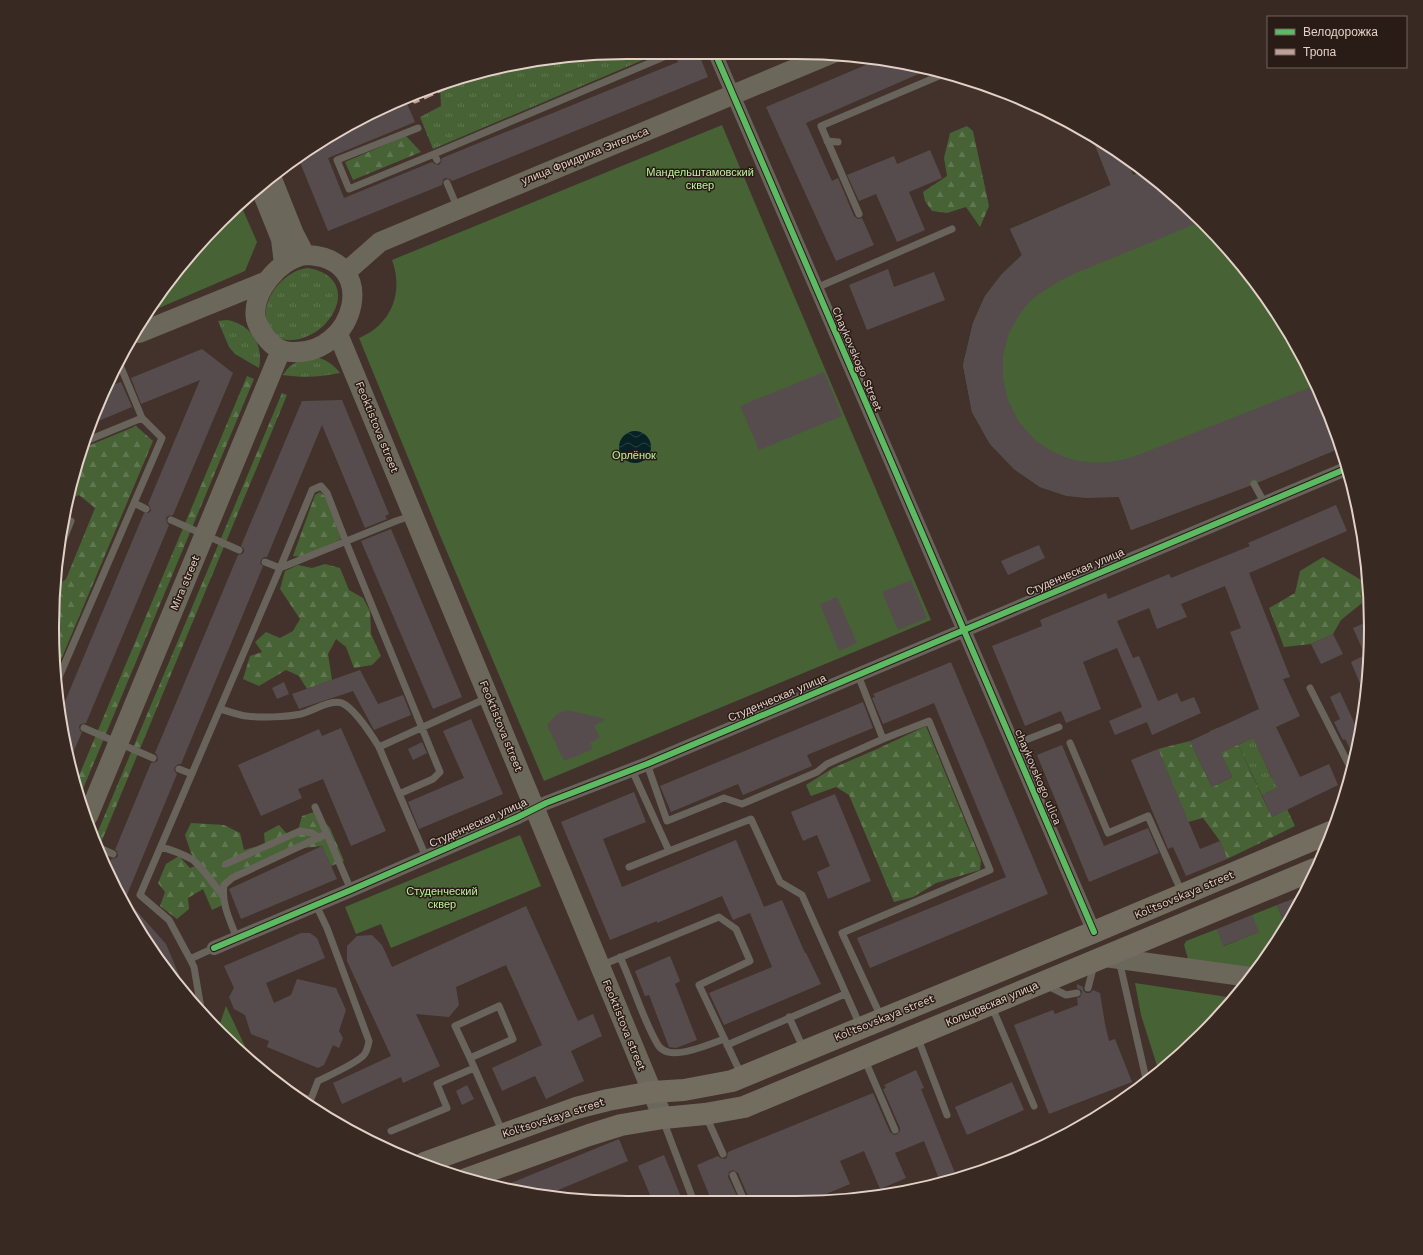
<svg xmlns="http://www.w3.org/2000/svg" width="1423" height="1255" font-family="'Work Sans',sans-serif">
  <defs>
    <pattern id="grass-tufts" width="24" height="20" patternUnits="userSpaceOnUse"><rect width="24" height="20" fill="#476235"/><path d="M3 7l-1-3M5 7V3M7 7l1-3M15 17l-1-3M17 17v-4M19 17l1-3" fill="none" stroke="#617751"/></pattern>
    <pattern id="forest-firs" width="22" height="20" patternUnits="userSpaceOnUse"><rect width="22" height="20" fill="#476235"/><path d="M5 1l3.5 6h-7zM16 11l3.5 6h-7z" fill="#617751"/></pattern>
    <pattern id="water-waves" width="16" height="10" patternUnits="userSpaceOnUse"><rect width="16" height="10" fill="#062225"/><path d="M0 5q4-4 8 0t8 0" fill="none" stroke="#2a4143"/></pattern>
  </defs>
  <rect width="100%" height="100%" fill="#43322b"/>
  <path fill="url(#grass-tufts)" d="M627 52H656L657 54 433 149 420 117 441 106 440 86 479 72Z
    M307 268C339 272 348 298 326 323 315 336 286 349 272 332 253 308 281 271 307 268Z
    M227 320C251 324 264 345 259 368L235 354 229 347 218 321Z
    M314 357C325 358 334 365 340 373 321 377 303 378 283 375 292 361 299 361 314 357Z
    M1261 734 1258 748 1272 778 1285 784 1262 795 1238 745Z"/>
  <path fill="url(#forest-firs)" d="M967 126 973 131 989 206 980 227 966 207 947 213 932 211 925 201 923 192 947 176 944 158 950 133Z
    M406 136 421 152 353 180 345 162Z
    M247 376 254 379 80 796 75 785Z
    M282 393 287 395 100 845 96 836Z
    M136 426 153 441 55 674 53 665 58 585 66 579 95 508 79 495 68 500 83 448Z
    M320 492 325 496 341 539 302 557 293 556 315 495Z
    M1323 557 1361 580 1362 603 1341 620 1333 634 1311 644 1284 647 1269 608 1295 593 1300 571Z
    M325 564 340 568 349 590 363 598 370 611 371 634 381 656 372 665 354 668 346 647 336 639 328 654 332 680 307 689 299 676 286 670 259 686 243 679 250 656 262 652 255 642 266 632 280 638 293 631 300 619 280 589 285 571 298 565 312 568Z
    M1228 724 1272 817 1287 809 1295 826 1227 859 1220 841 1203 818 1188 822 1158 749 1190 741 1212 787 1232 777 1210 731Z
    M926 726 981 860 980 870 936 883 913 897 894 902 849 795 836 787 811 796 806 785 833 768 877 749Z
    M317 811 321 818 330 828 344 861 331 866 322 846 304 848 226 881 227 903 212 910 203 889 188 898 189 909 177 919 160 906 165 892 158 883 166 864 179 856 190 868 198 865 191 853 185 835 191 823 224 825 240 833 244 850 265 844 264 833 279 825 287 834 298 830 302 816Z"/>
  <path fill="#476235" d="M722 125 931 620 544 781 439 533 359 338C391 325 404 293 392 260Z
    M1091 135 1127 161 1133 175 1143 172 1175 195 1252 277 1312 373 1340 448 1254 484 1131 530 1119 497 1067 496 1040 487 1014 469 990 444 972 412 963 365 973 323 985 296 1002 274 1022 255 1010 229 1111 185Z
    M240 203 257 242 245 271 152 311 171 277Z
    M520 835 541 886 391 948 381 924 356 934 345 907Z
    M1277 905 1286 927 1255 970 1188 959 1184 945 1186 941 1217 929 1224 946 1258 932 1252 915Z
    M1135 983 1234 998 1228 1007 1159 1072 1141 1015Z
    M226 1006 251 1059 218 1029Z"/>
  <path fill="url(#water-waves)" d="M619 447a16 16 0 1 1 32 0a16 16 0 1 1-32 0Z"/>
  <path fill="#574c4d" d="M674 52H698L708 77 452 181 450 179 445 178 443 180 442 185 328 231 299 160 373 111 405 99 415 122 328 158 344 198 432 162 435 164 439 165 441 162 442 158 678 62Z
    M880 59 908 63 930 69 806 123 832 181 838 178 854 216 858 219 862 218 874 245 836 261 766 107Z
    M1091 135 1127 161 1133 176 1143 172 1175 195 1200 222 1069 276 1053 285 1032 299 1021 312 1009 333 1003 356V378L1008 400 1019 422 1035 440 1053 452 1073 460 1095 463 1116 461 1133 457 1316 385 1340 448 1259 482 1256 480 1252 479 1250 482 1249 486 1131 530 1119 497 1086 498 1067 496 1040 487 1014 469 990 444 972 412 963 365 973 323 985 296 1002 274 1022 255 1010 229 1111 185Z
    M930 150 942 178 909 192 925 230 897 242 876 194 859 201 847 175 894 156 897 164Z
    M888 269 894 287 934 272 945 300 867 330 849 285Z
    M202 349 233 373 173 515 168 516 166 518 167 523 169 525 86 723 81 724 79 726 80 731 82 732 69 762 61 711 144 513H148L151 511 150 507 148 504 200 380 141 404 131 378Z
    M824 372 842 416 759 450 740 406Z
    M121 382 132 407 91 424 96 407 107 387Z
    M342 400 389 514 385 516 387 519 365 528 322 425 267 557H264L261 560 260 563 263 566 181 764H178L175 767 174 770 177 774 124 902 108 866 111 859 116 858 118 856 117 851 115 850 151 763 156 762 158 760 157 755 155 753 238 555 242 554 244 552V549L241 546 302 401Z
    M1336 505 1347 531 1249 573 1290 677 1283 679 1300 716 1276 727 1300 777 1329 764 1338 785 1272 817 1262 795 1277 788 1253 738 1221 753 1232 777 1212 787 1190 741 1259 709 1230 632 1241 628 1225 586 1181 604 1187 617 1157 629 1149 608 1117 621 1133 658 1139 656 1158 701 1177 693 1181 702 1194 697 1201 713 1152 735 1147 722 1115 735 1109 721 1142 707 1117 648 1083 662 1101 709 1066 723 1061 711 1025 726 992 646 1042 626 1040 620 1106 593 1108 599 1169 574 1171 578 1250 546 1248 543Z
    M391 529 462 697 433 709 361 541Z
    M1039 545 1045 558 1008 575 1001 561Z
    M911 580 927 618 898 630 882 592Z
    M837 597 857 643 839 651 820 604Z
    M1369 621V624L1366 698 1351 662 1365 655 1353 628Z
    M1333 634 1343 654 1321 664 1311 644Z
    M951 662 1048 894 870 968 857 938 1006 877 934 703 883 724 872 698 875 697 873 694Z
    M360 670 378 704 403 695 411 715 374 730 353 691 299 709 292 694Z
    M284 682 289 694 277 699 272 688Z
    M1340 692 1359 733 1354 756 1345 739 1343 740 1334 722 1340 719 1330 697Z
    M863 702 873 728 807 755 812 766 743 795 738 784 671 812 660 786Z
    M567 710 606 719 594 726 600 737 590 743 593 749 564 761 547 725 557 714Z
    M471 719 503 794 419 829 408 802 464 778 443 731Z
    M341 728 386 831 351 846 323 779 298 789 302 798 261 816 238 765 319 729 322 736Z
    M422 742 427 753 413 760 408 749Z
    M1062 745 1104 846 1148 828 1159 853 1089 882 1037 755Z
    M1158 749 1200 849 1220 841 1227 859 1186 876 1173 847 1168 849 1131 760Z
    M634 792 646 822 603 839 622 887 736 840 764 907 782 900 805 953H806L821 984 724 1025 709 993 772 967 750 913 733 920 722 896 657 923V921L610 940 561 822Z
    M835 794 871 881 828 899 817 872 830 866 817 835 803 841 791 812Z
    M322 846 337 879 241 919 229 889Z
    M1303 895 1294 915 1286 927 1277 905Z
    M127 900 166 944 182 982 178 984 129 915 124 903Z
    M526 906 578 1021 593 1014 602 1036 571 1051 584 1081 546 1099 535 1076 502 1091 492 1068 542 1045 506 965 456 987 459 1005 449 1017 416 1014 440 1066 403 1083 401 1077 342 1104 333 1083 391 1056 347 961V946L357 936 372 935 382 945 392 967Z
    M1252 915 1259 932 1223 946 1217 929Z
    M301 933H310L317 938 325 958 266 983 274 1003 291 995 297 979 336 988 346 1010 339 1031 343 1038 339 1048 333 1045 324 1065 318 1068 267 1047 269 1041 251 1034 245 1015 234 1009 229 997 234 988 224 966Z
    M670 956 680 981 675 984 697 1040 676 1048 669 1047 649 995 645 996 635 971Z
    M1077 984 1083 987V990L1086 993H1090L1093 990 1100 993 1105 1024 1109 1041 1115 1039 1132 1082 1049 1114 1014 1025 1053 1010 1055 1014 1078 1005 1077 998 1080 997 1082 992 1081 990 1077 988Z
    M916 1070 924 1088 921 1089 957 1178 941 1184 924 1141 895 1153 906 1178 880 1189 864 1151 840 1161 850 1184 807 1202H746L748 1199V1196L738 1173 733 1170 729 1172 728 1177 740 1202H712L697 1165 718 1156 720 1158 725 1159 727 1157 728 1152 873 1093 890 1132 894 1135 897 1134 900 1131V1128L883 1089 886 1088 884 1085Z
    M1012 1082 1024 1110 967 1135 955 1107Z
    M467 1085 474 1099 462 1105 456 1091Z
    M619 1139 628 1161 546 1195 501 1187Z
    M664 1155 683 1202H653L638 1166Z"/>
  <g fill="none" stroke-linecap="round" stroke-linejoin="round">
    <path stroke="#68645b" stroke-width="7" d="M418 128 337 160 349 189 434 154 437 160
      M827 141 838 142
      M434 154 666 56 664 52
      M447 183 458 209
      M859 214 821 126 946 73
      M816 288 952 229
      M86 441 142 418 120 365
      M1254 484 1265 504
      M134 503 146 509
      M171 520 239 550
      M61 546 71 521
      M265 562 280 568 396 521 411 516
      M858 675 883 739 929 721 990 870 842 933 881 1017
      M56 684 162 438 142 418
      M1310 688 1351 769
      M220 709C228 711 237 715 246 716 261 718 286 717 301 714 312 711 331 699 342 703 355 709 371 734 379 747
      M84 728 153 758
      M1070 743 1108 833 1148 816 1182 893
      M1013 745 1059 727
      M647 764 667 821 724 798 742 804 817 772 827 764 883 739
      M179 769 192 774
      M632 770 669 851 751 819 780 882 802 895 855 1014 860 1026
      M315 807 327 834
      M161 847C172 850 183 854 193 860 205 870 213 884 223 896
      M102 849 113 854
      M426 857 379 747 487 698
      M226 864 300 831 312 833 320 838
      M629 867 669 851
      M237 939C231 922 221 904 224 885L232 878 324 835 327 834 351 890
      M620 957C633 985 643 1020 658 1045 660 1048 664 1051 668 1052 682 1056 710 1044 724 1039
      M190 959 214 948
      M1119 960 1147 1083
      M602 965 719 917 736 929 750 961 699 985 741 1074
      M1046 985 1066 995 1077 993
      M1088 988 1094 965
      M499 1006 513 1039 470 1058 455 1026Z
      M992 1007 1034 1106
      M202 1014 194 967 190 959 169 920 140 895 280 568 312 490 321 486 327 493 346 542 440 772 433 779 399 794
      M789 1017 804 1050
      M917 1036 947 1115
      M727 1045 845 994
      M470 1058 503 1133
      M864 1058 895 1130
      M290 1092 310 1100
      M309 1104 318 1081C330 1075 353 1065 363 1056 367 1052 368 1047 369 1041L327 928 316 905
      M706 1116 723 1154
      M663 1120 694 1202
      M391 1131 447 1108 437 1084 474 1068
      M733 1175 743 1198"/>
    <path stroke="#68645b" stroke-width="14" d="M715 53 1094 932
      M214 948 351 890 518 817 546 803 647 764 1348 468"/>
    <path stroke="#6c675b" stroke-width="20" d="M272 179 294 234 305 255
      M260 187 281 239 284 264
      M305 255C382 256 356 356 292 352 282 352 274 347 268 340 263 334 258 327 256 319 251 293 279 259 305 255Z
      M346 272 380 242 833 53
      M139 333 267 281
      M338 334 663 1118
      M88 816 281 350
      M1105 957 1250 977"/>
    <path stroke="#736d60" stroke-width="22" d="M424 1163 576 1108 608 1100 652 1092 684 1090 732 1081 1094 932 1331 832
      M466 1179 589 1135 621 1125 663 1118 705 1114 744 1107 1315 869"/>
    <path stroke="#bda197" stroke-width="5" stroke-dasharray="10 5" stroke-linecap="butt" d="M411 97 415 101 481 71"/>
    <defs>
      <path id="cycleway" d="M715 53 1094 932
        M214 948 351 890 518 817 546 803 647 764 1348 468"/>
    </defs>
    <use href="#cycleway" stroke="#291b15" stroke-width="8"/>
    <use href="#cycleway" stroke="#5cba63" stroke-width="6"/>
  </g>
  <g text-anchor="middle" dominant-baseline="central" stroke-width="3" stroke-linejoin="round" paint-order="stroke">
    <g font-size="11" fill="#e3d0c7" stroke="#291b15">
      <text transform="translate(585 156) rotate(-22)">улица Фридриха Энгельса</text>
      <text transform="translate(857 359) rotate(67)">Chaykovskogo Street</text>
      <text transform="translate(377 427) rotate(68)">Feoktistova street</text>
      <text transform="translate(1075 572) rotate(-23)">Студенческая улица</text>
      <text transform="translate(185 583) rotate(-67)">Mira street</text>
      <text transform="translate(777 698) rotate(-23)">Студенческая улица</text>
      <text transform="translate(501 726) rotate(68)">Feoktistova street</text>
      <text transform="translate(1038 777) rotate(67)">chaykovskogo ulica</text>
      <text transform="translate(478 823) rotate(-24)">Студенческая улица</text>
      <text transform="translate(1184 895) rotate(-23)">Kol'tsovskaya street</text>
      <text transform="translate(992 1004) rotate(-23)">Кольцовская улица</text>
      <text transform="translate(884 1018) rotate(-22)">Kol'tsovskaya street</text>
      <text transform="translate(624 1025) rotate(68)">Feoktistova street</text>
      <text transform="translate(553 1118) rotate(-18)">Kol'tsovskaya street</text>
    </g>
    <g font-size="11" fill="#baf39e" stroke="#291b15">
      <text x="700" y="172">Мандельштамовский<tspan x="700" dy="13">сквер</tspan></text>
      <text x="634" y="455">Орлёнок</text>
      <text x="442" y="891">Студенческий<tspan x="442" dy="13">сквер</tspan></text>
    </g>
  </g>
  <path d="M0 0H1423V1255H0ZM627 59H796A568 568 0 0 1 1364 627V628A568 568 0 0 1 796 1196H627A568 568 0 0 1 59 628V627A568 568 0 0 1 627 59Z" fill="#382923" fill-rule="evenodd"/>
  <path fill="none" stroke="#e3d0c7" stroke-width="2" d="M627 59H796A568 568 0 0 1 1364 627V628A568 568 0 0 1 796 1196H627A568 568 0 0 1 59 628V627A568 568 0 0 1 627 59Z"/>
  <rect x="1267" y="16" width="140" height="52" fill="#291b15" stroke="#73635c"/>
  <rect x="1275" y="29" width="20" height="6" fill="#5cba63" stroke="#73635c"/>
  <text x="1303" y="36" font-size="12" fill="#e3d0c7">Велодорожка</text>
  <rect x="1275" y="49" width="20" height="6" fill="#bda197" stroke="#73635c"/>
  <text x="1303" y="56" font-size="12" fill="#e3d0c7">Тропа</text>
</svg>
